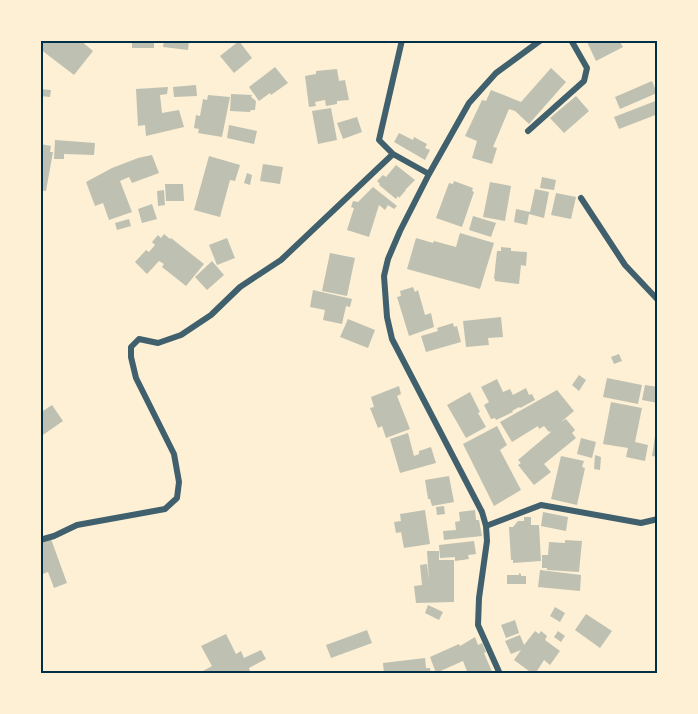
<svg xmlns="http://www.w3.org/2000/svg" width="698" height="714" font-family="'PT Sans Narrow',sans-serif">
  <rect width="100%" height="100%" fill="#fdf0d5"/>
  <path fill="#bec0b2" d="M40 40H80L93 51 74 75 40 49Z
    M132 40H154V48H132Z
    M164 40H189L188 50 163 47Z
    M589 40H619L623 47 596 61 587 42Z
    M239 41 252 58 234 73 220 56Z
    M275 67 288 83 271 95 270 93 259 101 249 87Z
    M551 68 566 82 529 124 515 111 509 109 493 147 497 148 492 164 472 158 477 141 465 136 482 100 486 101 491 90 521 102Z
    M337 69 339 81 345 80 349 100 337 101V104L326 106 325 100 315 102 316 106 309 107 305 76 316 74V71Z
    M652 81 657 93 620 109 615 97Z
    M196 85 197 96 174 97 173 87Z
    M168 87 167 94 160 95 162 113 179 110 184 127 146 136 145 125 138 126 136 89Z
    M40 89 51 90 50 97 40 96Z
    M231 94 252 95 251 97 256 101 255 110H251L250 112 230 111Z
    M208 95 230 97 222 137 198 133 199 129 194 128 196 115 200 116 203 99 207 100Z
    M576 96 589 111 564 133 550 118Z
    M658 100V114L619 129 614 117Z
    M331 108 337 140 318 144 312 111Z
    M357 117 362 132 343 139 337 123Z
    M229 125 257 131 254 144 227 138Z
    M399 133 413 140 414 137 427 144 425 148 430 150 425 160 394 142Z
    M55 140 95 143 94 155 64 154V159H54Z
    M40 144 51 146 50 152H53L46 191 40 190Z
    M152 155 159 173 132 183 129 177 120 181 132 212 109 220 103 203 95 206 86 182 112 168 138 158Z
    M209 156 240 165 235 181 230 180 220 217 194 210Z
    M263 164 283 167 280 184 260 181Z
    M396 165 415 180 405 190H406L399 198 398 196 396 199 379 185 380 184 377 181 383 175 386 177Z
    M247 173 252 175 250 185 244 183Z
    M542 177 556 180 554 190 540 188Z
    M454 181 473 188 472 191 474 192 462 227 436 218 449 183 453 184Z
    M490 182 511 186 505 221 483 217Z
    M165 184H183L184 201H166Z
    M373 187 397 206 394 209 388 205 385 210 379 205 369 237 347 230 354 208 351 207 353 201 358 202Z
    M535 189 549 192 544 218 529 214 527 225 514 222 516 209 530 212Z
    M164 190 165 205 158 206 157 191Z
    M556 193 576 197 571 219 551 215Z
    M152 204 157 219 142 223 138 209Z
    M473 216 496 223 491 237 469 230Z
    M129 219 131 226 117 230 115 223Z
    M460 233 494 243 480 289 407 269 416 238 433 243 434 241 456 247Z
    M164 234 170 239 171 238 204 264 186 286 162 267 164 264 159 261 147 274 135 262 146 250 149 252 155 245 152 242 158 235 161 238Z
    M227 238 235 258 217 265 209 245Z
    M501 247 511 248V251L527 252 526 266 521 265 519 284 495 281V279H494L497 251H501Z
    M330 253 355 258 347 296 322 291Z
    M212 261 224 275 207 290 195 277Z
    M413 287 415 292 418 290 425 315 431 313 434 327 409 336 397 297 401 296 400 291Z
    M313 290 352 299 350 307 346 306 342 324 323 320 325 310 310 307Z
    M501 317 503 337 488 338 489 345 466 347 463 321Z
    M348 319 375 330 368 348 340 337Z
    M453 323 454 327 457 326 461 342 426 352 421 336 438 331 437 328Z
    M619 354 622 361 614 364 611 357Z
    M579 375 586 380 579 391 572 385Z
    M607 378 642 385 638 404 603 397Z
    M497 379 503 392 510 389 513 395 526 388 529 395 532 394 535 400 520 408 519 407 512 411 513 412 496 420 495 418 491 419 484 405 489 402 481 387Z
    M645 385 658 387V403L642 400Z
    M399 386 401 394 397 396 410 429 386 438 382 426 378 428 370 408 374 407 371 397Z
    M557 390 574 411 561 422 566 419 575 430 572 433 576 438 544 464 551 472 534 485 518 465 521 463 518 460 551 432 550 431 549 432 544 426 539 429 538 426 512 442 500 422Z
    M470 392 480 412 478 413 486 427 466 438 447 405Z
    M611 402 642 408 635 442 648 445 645 461 626 457 628 448 603 444Z
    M52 405 63 421 40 437V413Z
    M497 426 507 445 500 450 521 490 494 506 463 444Z
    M656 429H658V457L652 456Z
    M408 433 414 456 419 454V451L431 447 436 463 400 473 390 439Z
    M581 438 596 442 592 458 577 454Z
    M595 455 601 457 600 470 594 469Z
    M561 456 584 461 582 467 585 468 577 505 551 499Z
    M449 476 454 502 432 506 430 499H428L425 480Z
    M444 506 445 514 437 515 436 507Z
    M425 510 430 544 404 548 401 532 396 533 394 522 401 521 400 514Z
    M475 510 476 520H479L482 536 444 540 443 531 456 530 455 522 460 521 459 512Z
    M543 512 568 517 566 531 541 526Z
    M524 517H531V525H539L541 561 513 563V560H511L509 527H513L518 521H524Z
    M51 539 67 583 54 588 48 572 40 575V543Z
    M565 540 582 541 579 572 547 570V568H542V555H548L549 542 565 543Z
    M474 541 476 554 468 555 469 559 455 561V557L440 558 439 545Z
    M427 551H439V560H454V602L416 603 414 586 422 585 420 565 427 564 429 581Z
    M540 570 581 575 580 591 538 587Z
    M519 573 521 574V576H526V584H507V575H519Z
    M428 605 443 612 439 620 425 613Z
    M555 607 565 613 560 622 550 616Z
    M586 614 612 631 600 648 575 630Z
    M515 620 519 633 506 638 501 625Z
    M367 630 372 643 331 658 326 645Z
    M535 631 539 634 541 631 547 636 545 640 560 651 550 665 544 660 535 674H533L514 660 521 650 511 654 505 641 520 635 524 645Z
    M558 631 565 636 561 642 554 637Z
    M226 634 236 654 241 651 244 658 261 650 266 659 249 668 251 674H204L203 671 212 666 201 646Z
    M475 637 478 645 482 643 486 652 484 653 493 674H468L463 661 436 673 430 657 459 644 460 646Z
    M425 658 426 668H430L431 674H384L383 663Z"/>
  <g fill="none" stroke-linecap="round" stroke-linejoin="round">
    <path stroke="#3f606c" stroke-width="6" d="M402 40 379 140 393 154 429 174
      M528 131 584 81 587 68 571 40
      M581 198 625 265 658 300
      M486 526 541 505 641 523 658 519
      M40 540 54 536 77 525 165 509 177 498 179 482 174 454 136 378 131 357V347L139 339 158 343 181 335 211 315 240 287 281 260 393 154
      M500 674 478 625 479 598 487 541 486 526 482 512 392 339 387 317 384 276 388 259 400 231 429 174 469 103 496 73 541 40"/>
  </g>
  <rect width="698" height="714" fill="none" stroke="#fdf0d5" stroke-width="84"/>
  <rect x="42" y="42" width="614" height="630" fill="none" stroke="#003049" stroke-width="2"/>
</svg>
